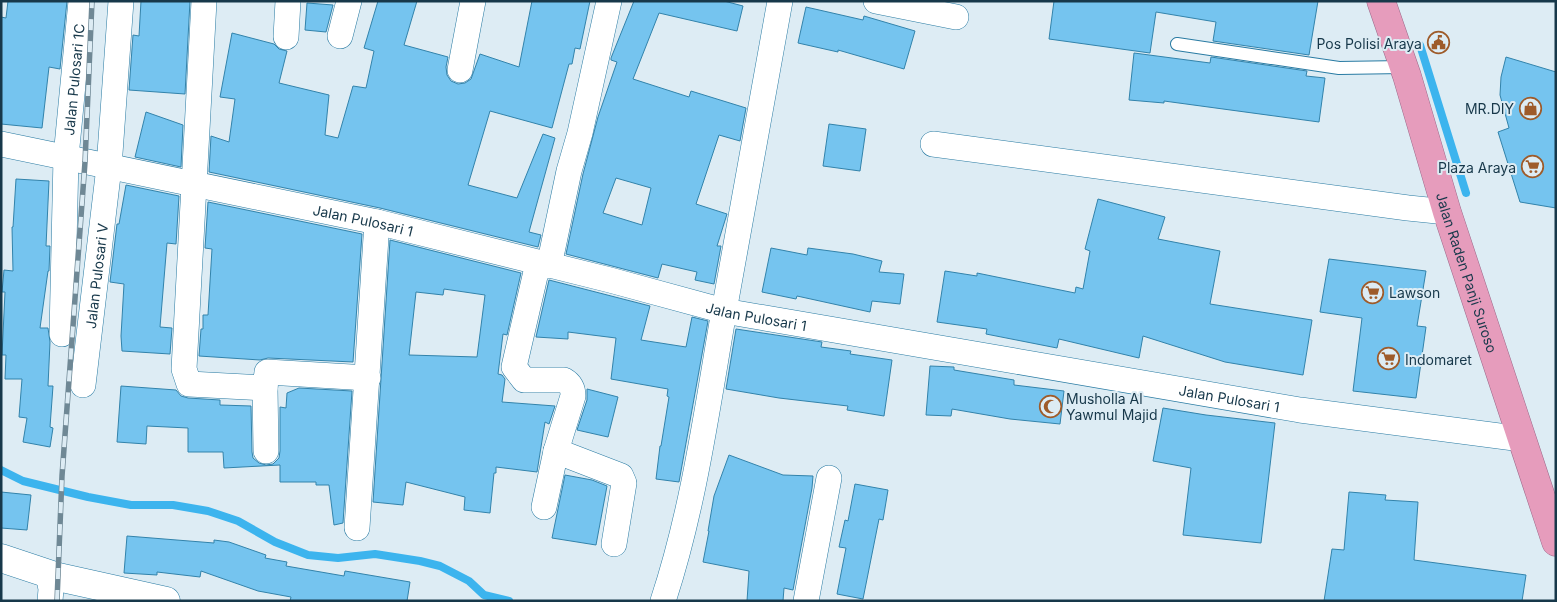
<svg xmlns="http://www.w3.org/2000/svg" width="1557" height="602" font-family="Inter,sans-serif">
  <rect width="100%" height="100%" fill="#ddecf4"/>
  <g fill="none" stroke-linecap="round" stroke-linejoin="round">
    <path stroke="#3cb4ee" stroke-width="8" d="M1420 45 1466 193
      M1 470 23 481 88 497 131 505H173L208 511 238 521 275 542 308 555 338 558 375 554 420 561 440 566 469 581 484 595 509 601"/>
  </g>
  <path fill="#75c4ef" stroke="#3283ab" fill-rule="evenodd" d="M8 1H67L60 69 49 67 42 128 1 124V17L6 18Z
    M141 1H190L185 94 129 90 133 35 139 36Z
    M378 1H417L404 45 448 57 446 67 447 75 451 81 458 84 465 83 471 79 480 54 519 67 532 1H590L580 49 575 48 572 64H569L552 128 490 111 468 185 517 198 543 134 555 138 529 232 541 235 538 247 380 208 209 172 211 136 229 142 235 99 220 97 232 33 274 44 279 49 287 51 279 83 329 95 325 135 338 138 353 86 366 88 374 51 364 48Z
    M634 1H724L743 6 737 31 659 13 633 79 689 97 691 91 746 108 740 141 719 135 696 204 727 214 717 246H721L714 284 695 280 697 272 662 264 658 278 566 254 583 174 598 117 617 62 611 60V58ZM616 178 651 188 642 225 603 213Z
    M1054 1H1318L1309 55 1213 41 1216 22 1156 12 1150 53 1049 39Z
    M307 3 333 5 326 32 305 30Z
    M806 7 863 20 864 16 915 31 904 69 838 50V52L798 43Z
    M1134 53 1210 63 1211 57 1307 71 1306 76 1325 78 1319 122 1164 101V103L1129 100Z
    M1506 57 1556 72V208L1520 202 1498 132 1509 128 1500 95 1501 77Z
    M146 112 183 125 181 167 135 157Z
    M829 124 866 129 860 171 823 166Z
    M16 179 49 181 46 246H50L49 271H48L40 328H48L50 342 48 386H53L50 427 53 428 50 447 23 442 27 418 19 417 22 379H5L6 355H2L5 292H2L4 270 13 271 12 227H13Z
    M126 185 179 196 176 244 167 243 160 327 172 328 170 354 122 351 121 336 124 284 110 282 117 224H119Z
    M1098 199 1165 217 1158 239 1220 251 1210 304 1312 320 1303 375 1225 362 1143 336 1139 358 1059 339 1057 348 986 334 987 329 937 322 945 271 977 276V273L1075 293 1076 287 1083 289 1090 251 1085 249Z
    M208 202 362 234 353 362 268 358 260 360 199 356 201 329H203V315H208L212 249 205 248Z
    M390 240 521 273 507 335 503 334 498 374 502 375 505 379 502 402 555 406 549 424 545 422 537 472 496 467V473H494L490 513 464 510 465 497 406 482 403 505 373 502ZM444 289 485 295 477 357 409 355 416 292 443 295Z
    M771 248 807 255 808 248 853 254 882 261 879 272 904 274 900 304 872 301 870 312 797 296 796 299 762 292Z
    M1329 259 1426 271 1417 326 1426 327 1416 398 1353 391 1362 318 1320 312Z
    M549 280 650 306 641 340 686 347 692 317 708 321 679 482 656 479 660 446H661L669 397 667 396 668 389 611 379 616 338 568 332V339L536 337Z
    M736 329 822 342 821 347 851 351 850 354 892 360 884 416 847 410 848 406 779 398 726 389Z
    M930 366 954 367V370L1014 380V385L1064 391 1060 424 1010 419 952 409 951 416 926 415Z
    M121 386 176 390 181 396 188 398 220 400V405L251 406 252 452 253 458 259 463 266 465 273 464 279 458 280 451V407L286 408 287 393 299 388 352 391 343 523 334 525 329 485H316V482H280V465L224 468 223 452H188V428L147 426 146 444 117 442Z
    M587 389 618 397 608 437 577 430 587 400Z
    M1163 408 1206 415 1275 423 1261 543 1183 535 1191 468 1153 461Z
    M729 455 783 475 813 476 812 488 793 590 784 588 783 601H747L749 571 703 562 709 531H708L714 496Z
    M565 475 592 480 607 486 596 545 552 538Z
    M855 484 888 490 883 520 879 519 863 599 837 594 846 548 839 547 845 520 848 521Z
    M1 492 31 495 27 530 1 528Z
    M1349 492 1386 495 1385 500 1418 502 1414 560 1526 575 1522 601H1324L1332 549 1344 550Z
    M127 536 214 543V540L229 542 266 555 265 558 287 562 286 566 344 576 345 571 410 582 407 601H290L291 597 258 591 201 571 200 577 157 572V575L124 573Z"/>
  <g fill="none" stroke-linecap="round" stroke-linejoin="round">
    <defs>
      <path id="service" d="M1177 44 1339 68 1403 67"/>
      <g id="minor">
        <path d="M204 1 184 369 189 384 265 388 267 372 368 378"/>
        <path d="M876 1 956 17"/>
        <path d="M340 36 349 1"/>
        <path d="M286 37 288 1"/>
        <path d="M460 70 473 1"/>
        <path id="s1" d="M1 144 377 222 610 280 724 311 1300 410 1522 439"/>
        <path d="M933 144 1408 208 1447 212"/>
        <path d="M538 263 514 367 524 380H564C571 384 573 388 573 396L556 451 544 507"/>
        <path d="M549 266 569 171 580 133 609 1"/>
        <path id="s2" d="M62 334 66 157 81 1"/>
        <path id="s3" d="M83 385 109 167 121 1"/>
        <path d="M265 388 266 451"/>
        <path d="M556 451 621 476 624 483 614 544"/>
        <path d="M357 528 377 222"/>
        <path d="M48 574 51 589 50 601"/>
        <path d="M663 601C694 507 707 409 724 311 742 208 761 105 780 1"/>
        <path d="M806 601 829 478"/>
      </g>
      <path id="tertiary" d="M1 558 58 577 166 601"/>
      <g id="trunk">
        <path id="s4" d="M1381 1 1407 76 1447 212 1556 542"/>
      </g>
    </defs>
    <use href="#service" stroke="#297ba3" stroke-width="14"/>
    <use href="#minor" stroke="#297ba3" stroke-width="26"/>
    <use href="#tertiary" stroke="#297ba3" stroke-width="29"/>
    <use href="#trunk" stroke="#9a6989" stroke-width="29"/>
    <use href="#service" stroke="#fff" stroke-width="12"/>
    <use href="#minor" stroke="#fff" stroke-width="25"/>
    <use href="#tertiary" stroke="#fff" stroke-width="28"/>
    <use href="#trunk" stroke="#e69cbc" stroke-width="28"/>
    <defs>
      <path id="rail" d="M57 601 62 476 85 162 92 1"/>
    </defs>
    <use href="#rail" stroke="#6f8895" stroke-width="5.5"/>
    <use href="#rail" stroke="#ddecf4" stroke-width="4" stroke-dasharray="11" stroke-linecap="butt"/>
  </g>
  <defs>
    <symbol id="civic-ring" viewBox="-11 -11 22 22"><circle r="9.5" fill="#ddecf4" stroke="#9e5b2a" stroke-width="1.5"/><path d="M-.6-6.5H3V-4.5H.6V-3L4-1V1h2V6H-6V1h2V-1L-.6-3ZM-1.2 2.5V6h2.4V2.5Z" fill="#9e5b2a"/></symbol>
    <symbol id="shop-ring" viewBox="-11 -11 22 22"><circle r="9.5" fill="#ddecf4" stroke="#9e5b2a" stroke-width="1.5"/><path d="M-5-2.5h2.3a2.7 3.5 0 0 1 5.4 0H5L5.5 6h-11ZM-1.5-2.5h3a1.5 2.3 0 0 0-3 0Z" fill="#9e5b2a"/></symbol>
    <symbol id="supermarket-ring" viewBox="-11 -11 22 22"><circle r="9.5" fill="#ddecf4" stroke="#9e5b2a" stroke-width="1.5"/><path d="M-6-5.5h2.5l.6 2H6L4.5 2H-2.5L-4.4-4H-6ZM-1.5 3.2a1.3 1.3 0 1 0 .1 0ZM3 3.2a1.3 1.3 0 1 0 .1 0Z" fill="#9e5b2a"/></symbol>
    <symbol id="mosque-ring" viewBox="-11 -11 22 22"><circle r="9.5" fill="#ddecf4" stroke="#9e5b2a" stroke-width="1.5"/><path d="M3.5-4.9A6 6 0 1 0 3.5 4.9A5 5 0 1 1 3.5-4.9Z" fill="#9e5b2a"/></symbol>
  </defs>
  <g fill-rule="evenodd">
    <use href="#civic-ring" x="1426" y="30" width="25" height="25"/>
    <use href="#shop-ring" x="1518" y="96" width="25" height="25"/>
    <use href="#supermarket-ring" x="1520" y="154" width="25" height="25"/>
    <use href="#supermarket-ring" x="1360" y="280" width="25" height="25"/>
    <use href="#supermarket-ring" x="1376" y="346" width="25" height="25"/>
    <use href="#mosque-ring" x="1038" y="394" width="25" height="25"/>
  </g>
  <g text-anchor="middle" dominant-baseline="central" stroke-width="4" stroke-linejoin="round" paint-order="stroke">
    <g font-size="14" fill="#17384a" stroke="#ddecf4" text-anchor="end">
      <text x="1422" y="43">Pos Polisi Araya</text>
      <text x="1514" y="108">MR.DIY</text>
      <text x="1516" y="167">Plaza Araya</text>
      <text x="1389" y="292" text-anchor="start">Lawson</text>
      <text x="1405" y="359" text-anchor="start">Indomaret</text>
      <text x="1066" y="398" text-anchor="start">Musholla Al<tspan x="1066" dy="16">Yawmul Majid</tspan></text>
    </g>
    <g font-size="14" fill="#17384a" stroke="#ddecf4">
      <text stroke="none"><textPath href="#s2" startOffset="255">Jalan Pulosari 1C</textPath></text>
      <text stroke="none"><textPath href="#s1" startOffset="370">Jalan Pulosari 1</textPath></text>
      <text stroke="none"><textPath href="#s4" startOffset="285">Jalan Raden Panji Suroso</textPath></text>
      <text stroke="none"><textPath href="#s3" startOffset="110">Jalan Pulosari V</textPath></text>
      <text stroke="none"><textPath href="#s1" startOffset="775">Jalan Pulosari 1</textPath></text>
      <text stroke="none"><textPath href="#s1" startOffset="1255">Jalan Pulosari 1</textPath></text>
    </g>
  </g>
  <rect width="1557" height="602" fill="none" stroke="#17384a" stroke-width="5"/>
</svg>
